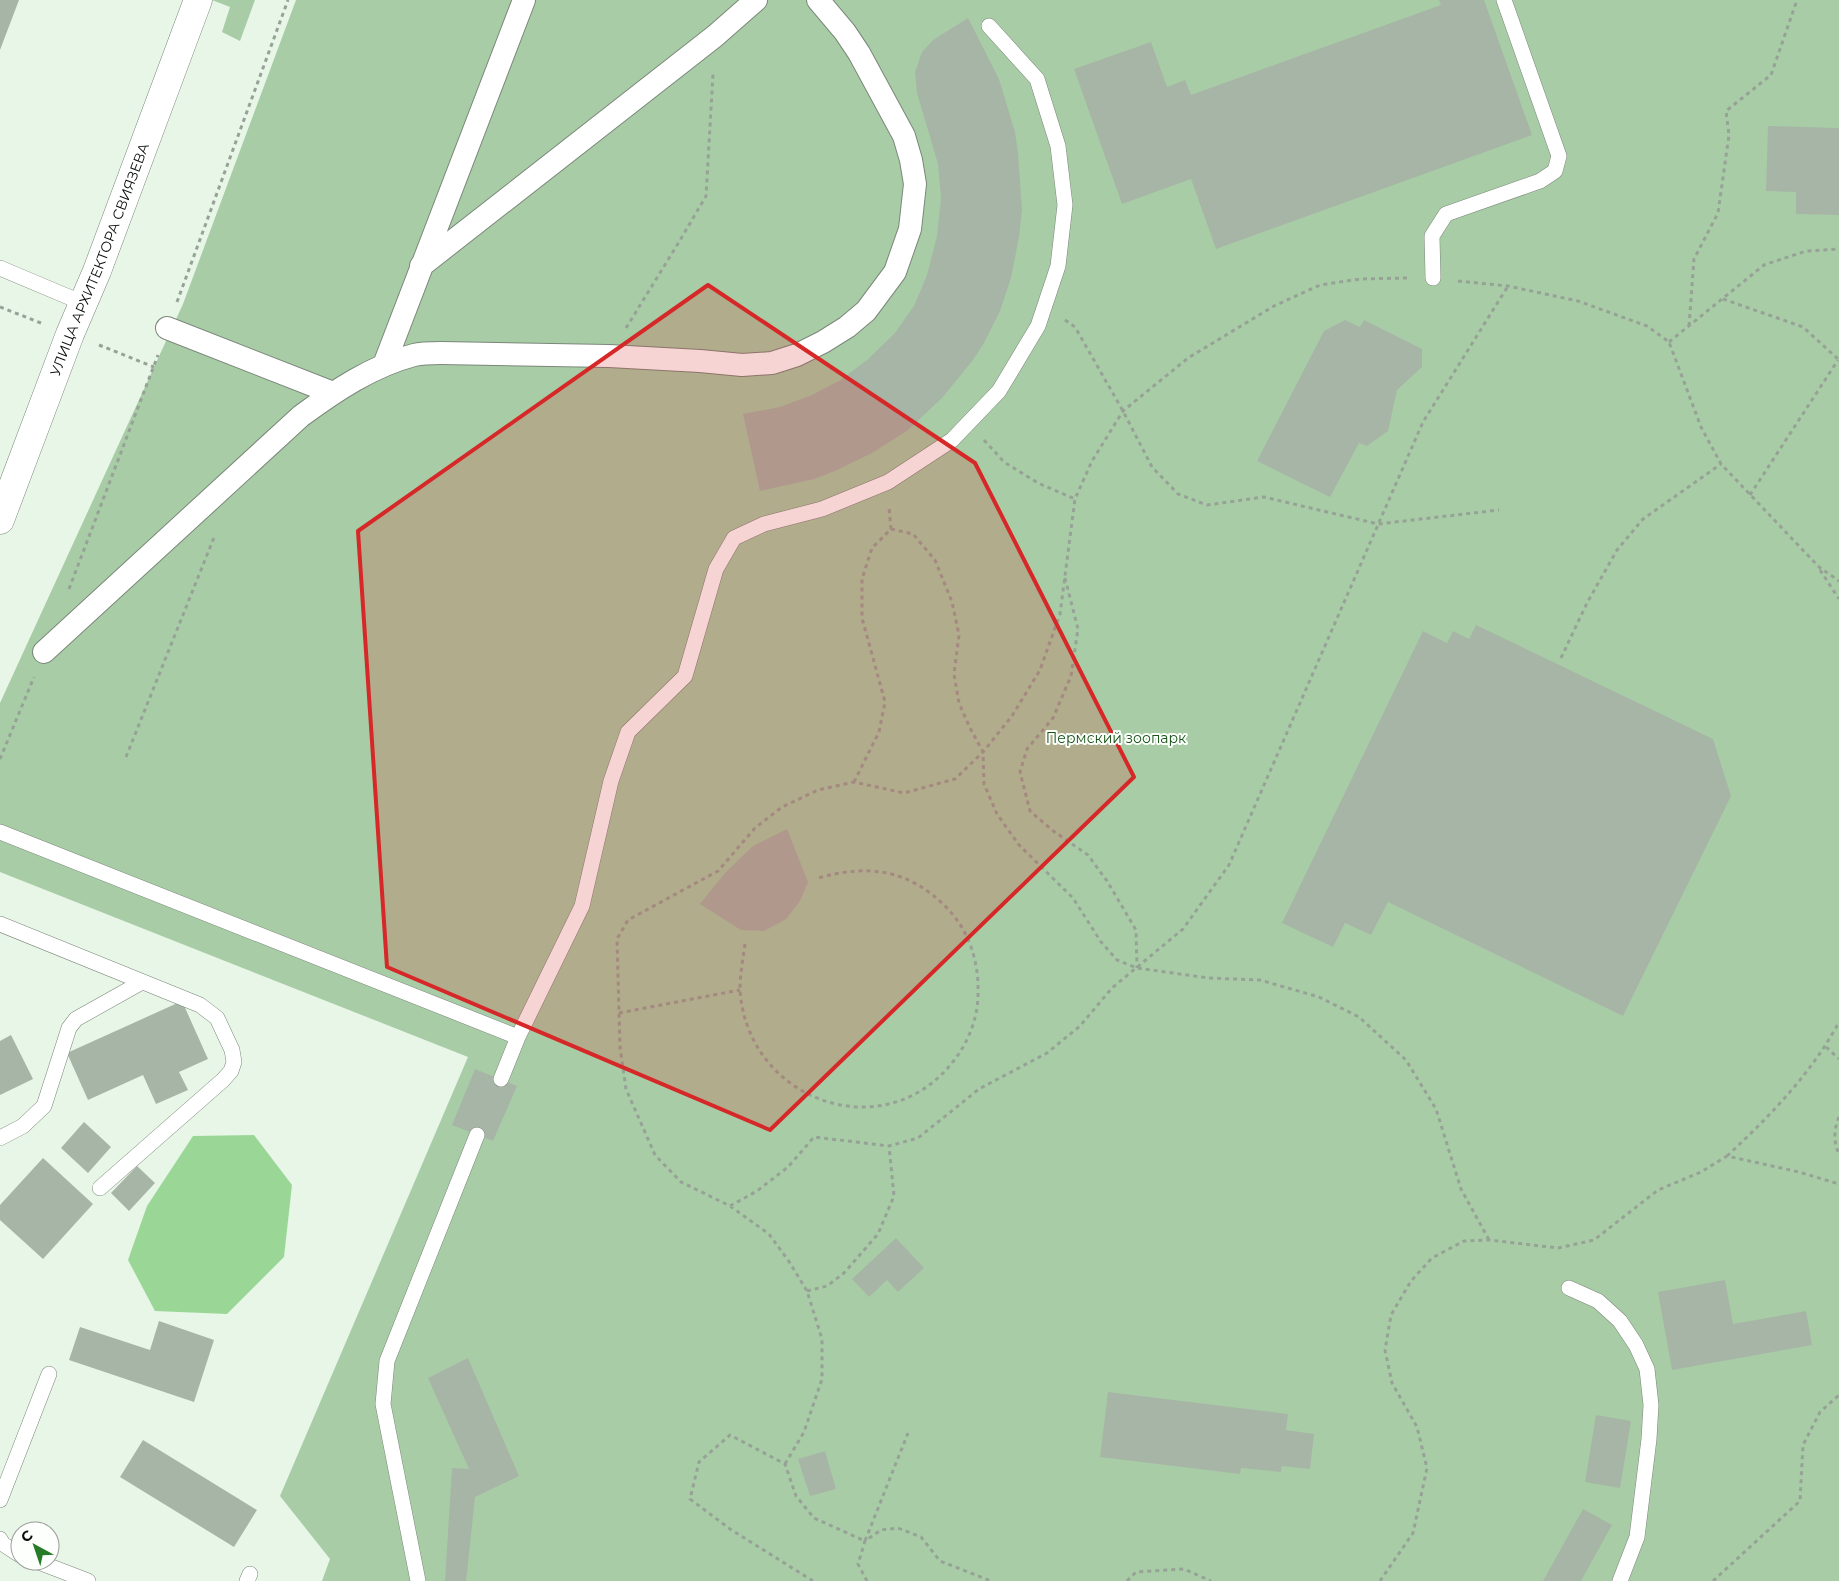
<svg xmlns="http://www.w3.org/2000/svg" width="1839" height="1581" font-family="Montserrat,sans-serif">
  <rect width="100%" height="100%" fill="#e7f6e6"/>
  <path fill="#a8cda6" d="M212 0H255L240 41 222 32 230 7Z
    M296 0H1839V1581H322L330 1559 280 1496 468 1057 0 872V703L183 304Z"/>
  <path fill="#9ad797" d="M254 1135 292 1185 284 1257 227 1314 155 1311 128 1260 147 1206 193 1136Z"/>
  <path fill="#a7b5a6" d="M0 0H19L0 50Z
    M1439 0H1484L1532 135 1216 249 1191 179 1122 204 1074 69 1151 42 1167 87 1185 80 1191 95 1441 5Z
    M968 18 999 79 1015 132 1018 153 1022 210 1019 237 1011 278 1000 311 984 343 973 360 942 398 908 430 872 453 835 471 814 479 760 491 743 414 780 407 812 395 839 381 867 360 894 334 914 306 927 275 937 236 941 198 938 164 917 93 915 72 922 52 933 40Z
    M1768 126 1839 128V215L1796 214V192L1766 191Z
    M1345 320 1360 327 1364 320 1422 349V367L1397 390 1388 431 1367 446 1359 443 1330 497 1257 461 1324 331Z
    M1476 625 1713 739 1731 796 1623 1016 1388 902 1371 935 1345 923 1333 947 1282 923 1423 631 1447 643 1453 631 1469 639Z
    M787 829 808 882 800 901 786 919 764 931 741 930 700 904 725 873 753 846Z
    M182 1001 208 1059 179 1072 188 1090 156 1104 143 1075 88 1100 67 1053Z
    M11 1035 33 1079 0 1095V1041Z
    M475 1069 517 1086 493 1141 452 1125Z
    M84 1122 111 1147 88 1173 61 1148Z
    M43 1158 93 1204 43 1259 0 1220V1205Z
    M137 1166 155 1183 129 1211 111 1193Z
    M896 1238 924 1268 898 1292 887 1280 869 1297 852 1279Z
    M1725 1280 1733 1324 1806 1311 1812 1345 1672 1370 1658 1292Z
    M159 1321 214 1340 194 1402 69 1360 80 1327 150 1350Z
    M468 1358 519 1476 475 1497 466 1581H445L452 1468 469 1469 428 1378Z
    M1108 1392 1288 1414 1286 1430 1314 1434 1310 1469 1282 1466 1281 1472 1241 1468 1240 1474 1100 1457Z
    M1596 1415 1631 1421 1620 1488 1585 1482Z
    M143 1440 257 1510 234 1547 120 1477Z
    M825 1451 836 1489 810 1496 798 1459Z
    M1583 1509 1612 1525 1581 1581H1543Z"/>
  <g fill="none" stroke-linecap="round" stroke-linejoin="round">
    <defs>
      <path id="service" d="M0 268 83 303
        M1433 278 1432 236 1446 214 1540 181 1555 171 1559 156 1504 0
        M0 832 518 1037
        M0 924 200 1005 217 1018 232 1050 234 1062 231 1071 223 1080 100 1188
        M501 1079 518 1037 582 906 611 781 628 732 685 676 716 569 734 538 764 524 822 509 888 482 952 440 999 391 1038 326 1058 266 1065 205 1058 146 1037 79 989 26
        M0 1138 23 1126 44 1106 69 1028 76 1019 142 982
        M1569 1288 1598 1301 1620 1321 1636 1345 1647 1369 1651 1405 1649 1439 1637 1537 1620 1581
        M0 1500 49 1374
        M0 1539 3 1544 20 1555
        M36 1561 88 1581
        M247 1581 250 1574
        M418 1581 383 1404 387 1361 477 1135"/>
      <path id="pedestrian" d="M421 266 715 36 756 0
        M167 328 333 393
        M384 365 524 0
        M44 652 301 416C335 391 372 366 414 355 422 353 432 353 441 353L609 356 700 361 742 365 772 363 797 355 823 342 847 327 866 311 895 272 910 229 915 184 911 160 904 136 859 53 845 32 818 0"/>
      <g id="primary">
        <path id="s1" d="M0 520 70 334 97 271 198 0"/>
      </g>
    </defs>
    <use href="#service" stroke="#7b877a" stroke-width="16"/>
    <use href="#pedestrian" stroke="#7b877a" stroke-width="24"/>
    <use href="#primary" stroke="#7b877a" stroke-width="29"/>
    <path stroke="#97a296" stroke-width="3" stroke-dasharray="4 4" stroke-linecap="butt" d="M1458 281 1508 286 1578 301 1647 326 1669 342 1701 427 1721 464 1819 567 1839 581
      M1723 299 1803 327 1839 360
      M177 302 288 0
      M0 307 41 323
      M1065 320 1075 327 1123 411 1152 467 1178 494 1207 505 1264 497 1378 524 1499 510
      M1689 326 1694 259 1718 213 1729 135 1726 111 1771 75 1797 0
      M626 328 679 242 706 196 713 74
      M1669 342 1764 265 1806 251 1839 249
      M99 345 154 367
      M984 440 1004 462 1038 483 1075 499
      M1750 495 1838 360
      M891 529 913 534 935 560 952 602 959 635 954 674 959 703 969 726 983 752 984 784 997 814 1019 845 1073 898 1101 942 1117 960 1137 968 1209 978 1260 980 1319 997 1359 1017 1406 1060 1436 1109 1461 1189 1489 1240
      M1820 570 1839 599
      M1065 578 1078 629 1071 676 1053 718 1027 749 1020 772 1030 811 1052 830 1088 855 1107 881 1136 930 1137 968
      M69 589 158 355
      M1561 658 1587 603 1617 550 1643 519 1721 464
      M126 757 215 535
      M0 759 34 677
      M854 782 879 732 885 702 862 618V579L872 548 891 529 889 507
      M745 944C743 959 740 974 740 989 746 1099 882 1150 952 1063 968 1043 978 1019 978 993 979 962 969 930 946 907 908 869 869 864 818 878
      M619 1013 740 990
      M1826 1047 1839 1059
      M1839 1117C1834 1129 1833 1141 1839 1154
      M1727 1156C1770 1116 1811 1074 1839 1022
      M730 1206 757 1191 788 1167 814 1137 889 1146 918 1138 979 1089 1047 1053 1080 1026 1112 988 1183 929 1229 865 1423 422 1508 286
      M807 1291 827 1286 844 1273 878 1234 894 1196 889 1146
      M785 1464 804 1432 822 1379V1339L807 1291 790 1263 769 1234 730 1206 681 1182 655 1155 626 1089 620 1047 617 939 628 920 718 871 755 828 782 807 818 790 854 782 904 793 955 779 983 752 1012 716 1040 670 1060 614 1075 499 1092 461 1123 411 1188 358 1274 306 1320 285 1360 279 1409 278
      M813 1581 730 1529 690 1499 699 1462 730 1435 785 1464 796 1496 814 1518 865 1541 908 1433
      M867 1581 858 1564 865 1541 881 1530 898 1528 921 1537 940 1561 991 1581
      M1127 1581 1136 1572 1184 1569 1211 1581
      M1380 1581 1413 1533 1427 1468 1417 1427 1392 1383 1385 1350 1391 1315 1411 1281 1432 1258 1464 1241 1489 1240 1558 1248 1594 1240 1658 1190 1701 1172 1727 1156 1799 1172 1839 1184
      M1713 1581 1800 1501 1803 1445 1820 1412 1839 1395"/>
    <use href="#service" stroke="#fff" stroke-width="15"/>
    <use href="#pedestrian" stroke="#fff" stroke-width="22"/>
    <use href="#primary" stroke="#fff" stroke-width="28"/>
  </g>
  <path fill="#d62828" fill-opacity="0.2" stroke="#d62828" stroke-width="4" stroke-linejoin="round" d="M708 285 975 463 1134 777 770 1130 387 967 358 531Z"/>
  <g text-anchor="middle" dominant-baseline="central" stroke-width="4" stroke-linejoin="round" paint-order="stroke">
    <g font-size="14" fill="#090d09" stroke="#fcfffc">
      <text stroke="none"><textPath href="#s1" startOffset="279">УЛИЦА АРХИТЕКТОРА СВИЯЗЕВА</textPath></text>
    </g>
    <g font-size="14" fill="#175418" stroke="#fcfffc">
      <text x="1116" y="738">Пермский зоопарк</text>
    </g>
  </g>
  <g transform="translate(35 1546) rotate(320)"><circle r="24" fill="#fcfffc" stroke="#9b9e9b"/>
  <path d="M0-4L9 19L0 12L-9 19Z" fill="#267b27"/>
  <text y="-8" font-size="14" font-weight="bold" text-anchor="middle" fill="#090d09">С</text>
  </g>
</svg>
